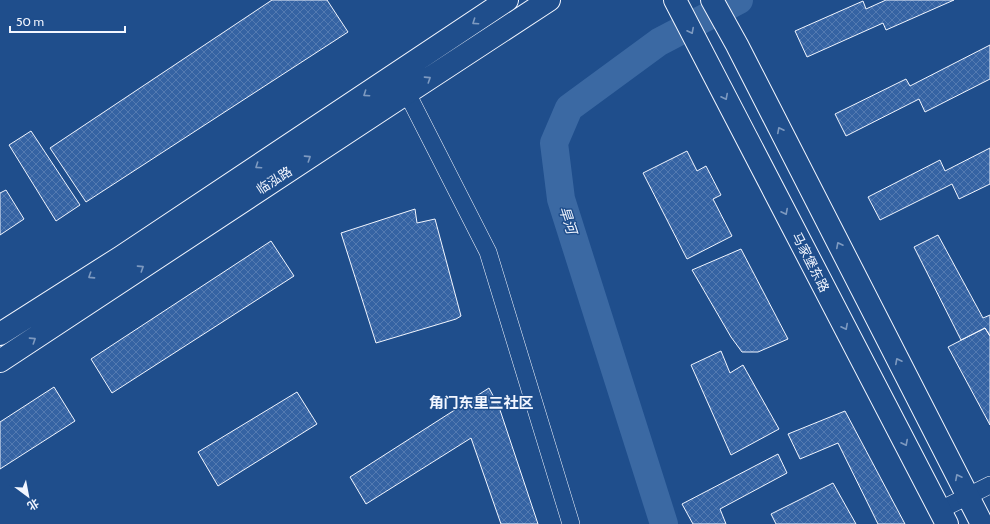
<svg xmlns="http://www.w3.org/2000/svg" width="990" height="524" font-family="Cabin,'Noto Sans SC',sans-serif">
  <defs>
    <pattern id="building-cross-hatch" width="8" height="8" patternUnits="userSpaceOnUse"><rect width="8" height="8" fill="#3563a3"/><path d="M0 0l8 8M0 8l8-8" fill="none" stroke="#537ab1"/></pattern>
  </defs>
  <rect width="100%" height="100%" fill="#1f4e8c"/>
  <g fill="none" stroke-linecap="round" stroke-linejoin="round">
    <path stroke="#3b69a3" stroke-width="28" d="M664 524 561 199 554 143 569 108 659 42 739 0"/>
  </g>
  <path fill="url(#building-cross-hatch)" stroke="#f2f6ff" d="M272 0H327L348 32 86 202 50 148Z
    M886 0H954L886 30 883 23 807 57 795 31 863 1 866 9Z
    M990 45V79L925 112 919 99 846 136 835 114 906 79 910 86Z
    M31 131 80 205 56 221 9 145Z
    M990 148V184L959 199 952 184 880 220 868 197 940 160 945 171Z
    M687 151 697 171 706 166 721 195 713 199 732 236 687 259 643 173Z
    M6 190 24 219 0 235V193Z
    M415 209 417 223 435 219 461 316 456 319 376 343 341 233Z
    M938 235 983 318 990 315V336L985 328 961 340 914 247Z
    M271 241 294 276 112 393 91 359Z
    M741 249 788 339 758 352H742L731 337 692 270Z
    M985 328 990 336V425L948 347Z
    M721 351 730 373 743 365 779 429 731 455 691 365Z
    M54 387 75 421 0 469V422Z
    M489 388 499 407 538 524H501L471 438 366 504 350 477Z
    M297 392 317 424 218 486 198 452Z
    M845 411 905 524H878L838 443 800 459 788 434Z
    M778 454 787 473 720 509 726 524H693L682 504Z
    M833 483 856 524H776L771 514Z"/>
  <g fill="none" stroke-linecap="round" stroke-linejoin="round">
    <defs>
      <path id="minor" d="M407 93 488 252 571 524
        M940 510 990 485"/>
      <path id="major" d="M675 0 947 524
        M712 0 737 45 982 524
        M0 334 121 257 507 0
        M0 361 387 106 549 0"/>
    </defs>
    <use href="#minor" stroke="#f2f6ff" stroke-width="18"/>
    <use href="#major" stroke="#f2f6ff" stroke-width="24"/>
    <use href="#minor" stroke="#1f4e8c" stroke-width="17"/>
    <use href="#major" stroke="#1f4e8c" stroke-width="22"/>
  </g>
  <defs><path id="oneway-chevron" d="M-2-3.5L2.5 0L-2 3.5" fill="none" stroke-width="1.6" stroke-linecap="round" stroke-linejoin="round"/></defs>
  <g stroke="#7e9ac0">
    <use href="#oneway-chevron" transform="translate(475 22) rotate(146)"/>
    <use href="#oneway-chevron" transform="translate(691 31) rotate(63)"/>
    <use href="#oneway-chevron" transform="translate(428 79) rotate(-33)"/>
    <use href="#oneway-chevron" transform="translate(366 94) rotate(146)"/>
    <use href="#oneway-chevron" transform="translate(725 97) rotate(63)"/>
    <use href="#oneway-chevron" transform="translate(780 130) rotate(-117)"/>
    <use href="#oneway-chevron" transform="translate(308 158) rotate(-33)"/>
    <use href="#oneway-chevron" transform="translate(258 166) rotate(146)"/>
    <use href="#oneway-chevron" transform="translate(785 212) rotate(63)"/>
    <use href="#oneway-chevron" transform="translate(839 245) rotate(-117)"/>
    <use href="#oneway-chevron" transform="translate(141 268) rotate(-33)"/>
    <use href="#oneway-chevron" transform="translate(91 276) rotate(147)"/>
    <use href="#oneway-chevron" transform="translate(845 327) rotate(63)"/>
    <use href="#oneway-chevron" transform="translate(33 340) rotate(-33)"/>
    <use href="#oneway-chevron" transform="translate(898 361) rotate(-117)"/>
    <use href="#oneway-chevron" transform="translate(905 443) rotate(63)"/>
    <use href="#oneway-chevron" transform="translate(958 477) rotate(-117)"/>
  </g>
  <g text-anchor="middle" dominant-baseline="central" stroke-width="3" stroke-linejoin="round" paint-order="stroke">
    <g font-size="13" fill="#f2f6ff" stroke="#1f4e8c">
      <text transform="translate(274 180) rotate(-33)">临泓路</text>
      <text transform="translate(811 262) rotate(63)">马家堡东路</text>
    </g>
    <g font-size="14" font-style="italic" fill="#f2f6ff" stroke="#1f4e8c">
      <text transform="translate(568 220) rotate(72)">旱河</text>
    </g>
    <g font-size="15" font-weight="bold" fill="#f2f6ff" stroke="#1f4e8c">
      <text x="481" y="403">角门东里三社区</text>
    </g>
  </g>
  <g transform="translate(28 496) rotate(148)" stroke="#1f4e8c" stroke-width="3" paint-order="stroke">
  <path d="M0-3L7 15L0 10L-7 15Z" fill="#f2f6ff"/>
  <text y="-6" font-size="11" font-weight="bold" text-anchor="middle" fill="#f2f6ff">北</text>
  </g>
  <path d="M10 26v6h115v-6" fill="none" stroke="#f2f6ff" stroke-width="2"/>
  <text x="16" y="26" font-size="12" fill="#f2f6ff" stroke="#1f4e8c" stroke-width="3" paint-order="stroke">50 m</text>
</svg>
